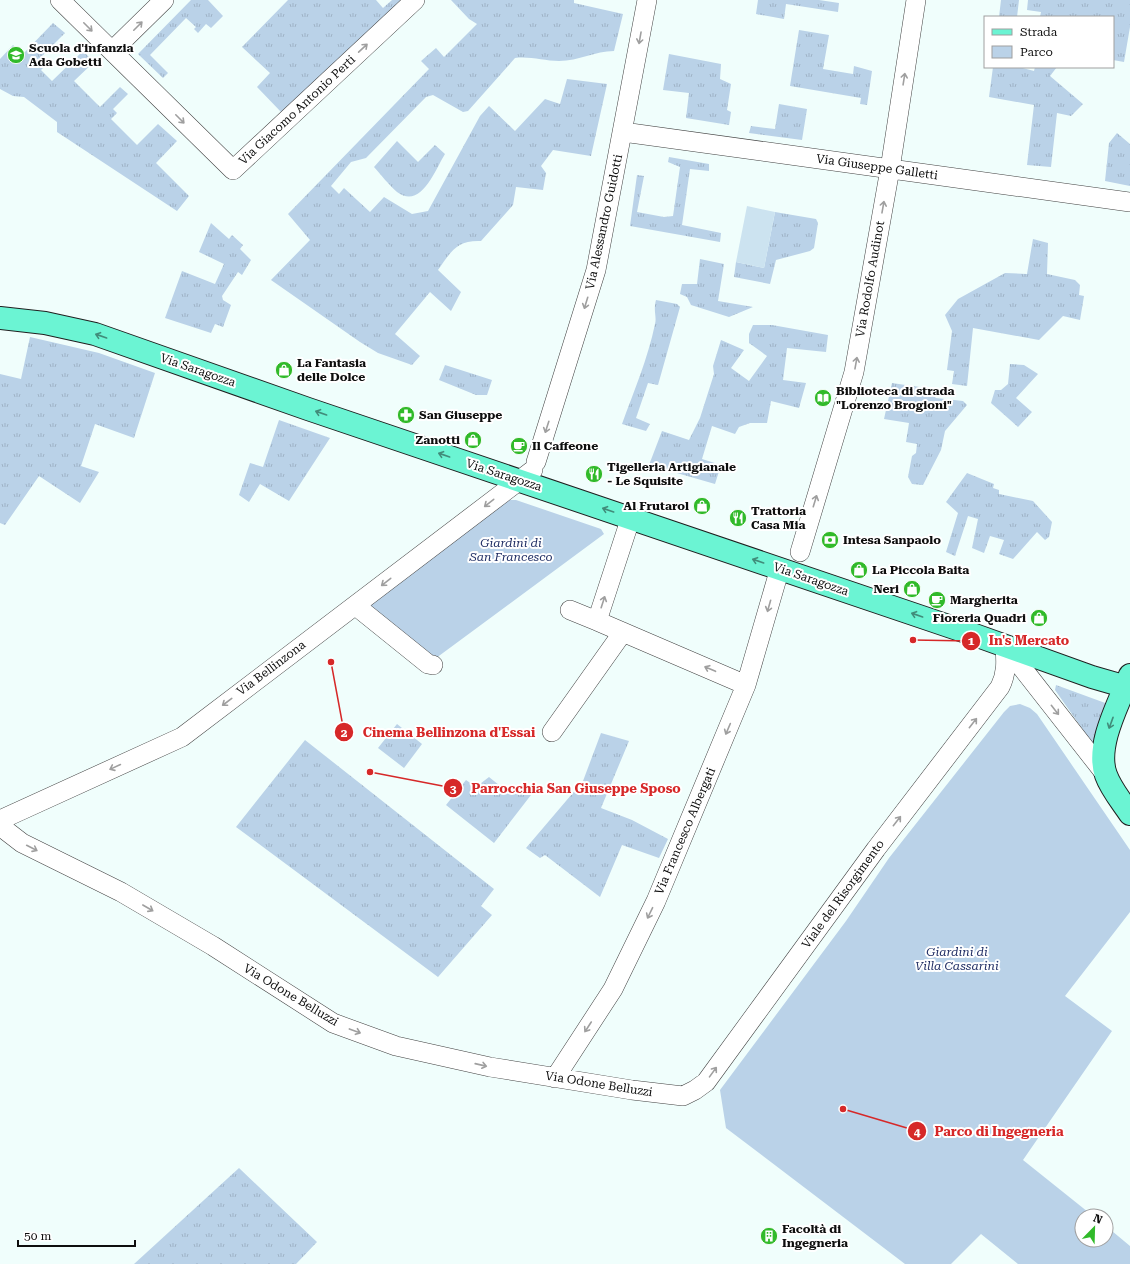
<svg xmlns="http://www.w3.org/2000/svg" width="1130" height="1264" font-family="'Roboto Serif',serif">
  <defs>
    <pattern id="grass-tufts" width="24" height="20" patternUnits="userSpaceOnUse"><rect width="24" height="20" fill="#bad2e8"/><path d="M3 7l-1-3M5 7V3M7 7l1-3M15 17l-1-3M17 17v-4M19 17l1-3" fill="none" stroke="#9fb3c6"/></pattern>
  </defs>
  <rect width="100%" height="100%" fill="#f0fefc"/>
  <path fill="url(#grass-tufts)" d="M191 0H208L223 16 211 28 206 24 198 33 194 29 196 27 186 18 150 55 168 73 163 78 138 54Z
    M288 0H376L383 8 392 0H404L282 113 257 87 270 73 242 47Z
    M451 0H574V3L623 14 614 51C595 51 579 61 559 61 544 61 530 56 515 58L468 111 463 112 433 95 426 97 366 158 351 162 331 186 339 194 344 188 370 212 384 197 412 214 428 211 480 116 489 106 515 131 545 99 560 104 567 79 607 84 591 156 553 150 541 166 546 173 543 190 516 187 513 205 481 241C456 240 451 252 438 270L461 292 451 311 430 292 395 334 420 356 412 365 378 353 360 342 271 280 310 240 288 214 429 69 421 61 436 48 444 57 477 24 469 19Z
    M758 0H819L839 3 838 12 786 4 784 19 756 14Z
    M1001 0H1019L1017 17H999Z
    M1028 0H1130V27L1124 62 1113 60V17H1040L1041 12 1027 10Z
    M53 23 65 33 42 56 49 62 41 70 52 81 83 51 94 62 74 81 100 107 120 87 128 94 113 109 117 113 111 119 137 145 158 124 177 141 156 163 189 196 177 211 57 132V122L24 97 13 96 0 89V59L13 45 23 54Z
    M799 30 829 35 823 69 853 74 854 66 872 71 867 105 860 104 861 98 790 86Z
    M669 54 721 64 720 79 731 84 727 110 731 112 729 125 686 118 689 93 663 90Z
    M993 67H1019L1034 71 1035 67H1057L1050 76 1083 104 1071 116 1057 113 1051 167 1027 165 1034 105 989 97Z
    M779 104 807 109 802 140 749 133 751 126 775 129Z
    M1117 133 1130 144V186L1105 181 1109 143Z
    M397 141 418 162 435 145 445 154C435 170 421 210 397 192 389 185 381 175 374 167Z
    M669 157 709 164V171L690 169 682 225 721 233 720 242 630 226 637 175 644 176 637 212 664 217 673 216 680 167 668 162Z
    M775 212 816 219 818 223 814 248 810 251 776 260 770 284 734 277 736 262 764 268Z
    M211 223 229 239 232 235 243 245 240 249 251 260 242 275 238 272 222 296 223 300 231 305 223 327 215 324 211 333 165 318 182 271 215 284 224 264 199 252Z
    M1033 239 1048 243 1047 274 1075 280 1080 285 1079 295 1084 296 1080 320 1063 316 1039 340 973 328 967 386 952 384 954 371 947 370 952 331 945 315 958 299 1005 273 1027 274Z
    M700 259 724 264 718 301 753 307 729 317 691 305 687 297 680 294 682 284H697Z
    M656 300 677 304 680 307 658 385 648 383 636 418 650 424 646 431 622 424C634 391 648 358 655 324 657 317 653 311 656 300Z
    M753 325H772L828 335 826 352 787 348 783 380 806 383 799 408 771 401 767 423H750L739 427 735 434 712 426 702 459 721 465 715 484 649 465 662 431 689 440 700 418 714 374 713 366 721 340 744 350 731 368 749 381 767 356 749 343V334Z
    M30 337 99 353 155 373 134 438 95 424 81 466 99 472 80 503 39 476 5 525 0 523V374L21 379Z
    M1010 364 1024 365 1038 374 1016 398 1032 412 1018 427 991 403 995 390H1001L1008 384Z
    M445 365 492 380 487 395H476L439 380Z
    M892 383 926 388 936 398 963 401 967 405 945 431 941 450 923 485 912 484 908 477 912 456 916 453 917 444 906 442 909 423 884 419Z
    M279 420 330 438 289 501 260 484 249 502 239 495 250 463 263 467Z
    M967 473 994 484 993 488 999 490V494L1033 501 1052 522 1049 537 1045 540 1037 532 1013 559 999 554 1004 540 990 536 984 553 972 548 978 519 968 516 955 556 946 552 958 513 946 502Z
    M1056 685 1108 704 1093 744 1055 690Z
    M397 724 422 744 404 768 378 748Z
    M601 733 629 741 601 808 632 820 668 839 659 858 622 845 600 897 545 855 540 858 526 848 583 781Z
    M305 740 494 889 481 906 492 915 438 977 236 827Z
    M489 777 504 789 523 788 531 795 494 843 446 805 466 780 476 787Z
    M239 1168 317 1242 296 1264H134Z"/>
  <path fill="#bad2e8" d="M509 500H516L601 529 604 534 428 664 360 609Z
    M1020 704 1030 708 1037 714 1130 850V912L1065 996 1112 1031 1023 1160 1093 1216H1082V1240H1106V1226L1130 1246V1264H1018L981 1234 951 1264H905L726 1128 720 1090 846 921 889 858 1004 712 1010 706Z"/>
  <path fill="#cce3f0" d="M747 206 775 212 764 268 736 262Z"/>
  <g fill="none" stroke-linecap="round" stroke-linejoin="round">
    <defs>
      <path id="street" d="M60 0 233 170 415 0
        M112 51 164 0
        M623 132 1130 202
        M536 462 596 270 647 0
        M631 517 597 621 746 685
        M800 552 854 372 890 169 916 0
        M356 606 428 664 433 665
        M570 610 597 621
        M1005 646 1106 775
        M552 732 623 632
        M0 820 182 737 533 470
        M0 826 22 843 121 892 213 946 333 1023 396 1046 490 1067 632 1090 683 1096 695 1090 706 1082 876 849 1000 687C1007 673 1006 661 1005 646
        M555 1078 613 989 656 901 746 685 780 568"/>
      <path id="primary" d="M0 318 45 323 95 334 308 409 972 634 1092 677 1130 688
        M1130 675C1119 703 1095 746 1106 775 1111 789 1122 802 1130 814"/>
    </defs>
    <use href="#street" stroke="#414141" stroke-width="20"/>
    <use href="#primary" stroke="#1f1f1f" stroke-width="24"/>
    <use href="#street" stroke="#fff" stroke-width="19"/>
    <use href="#primary" stroke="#6bf4d3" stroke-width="22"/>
  </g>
  <defs><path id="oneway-shaft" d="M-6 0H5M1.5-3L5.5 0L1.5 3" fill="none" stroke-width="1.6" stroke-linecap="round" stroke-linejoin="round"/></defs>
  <g stroke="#9f9f9f">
    <use href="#oneway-shaft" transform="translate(138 26) rotate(-45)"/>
    <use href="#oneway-shaft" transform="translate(88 27) rotate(45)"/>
    <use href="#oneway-shaft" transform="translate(640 38) rotate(100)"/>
    <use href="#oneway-shaft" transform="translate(363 48) rotate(-43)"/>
    <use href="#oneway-shaft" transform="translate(904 79) rotate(-81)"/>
    <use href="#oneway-shaft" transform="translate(180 119) rotate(45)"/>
    <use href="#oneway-shaft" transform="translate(883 207) rotate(-80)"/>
    <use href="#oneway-shaft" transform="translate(586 303) rotate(107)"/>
    <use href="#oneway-shaft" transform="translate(856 363) rotate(-80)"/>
    <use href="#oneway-shaft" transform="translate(547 427) rotate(108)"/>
    <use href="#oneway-shaft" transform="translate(815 501) rotate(-73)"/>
    <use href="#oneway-shaft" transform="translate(489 503) rotate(142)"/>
    <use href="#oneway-shaft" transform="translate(386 582) rotate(142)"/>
    <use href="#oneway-shaft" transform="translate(603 602) rotate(-72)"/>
    <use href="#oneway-shaft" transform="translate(769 606) rotate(106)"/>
    <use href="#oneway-shaft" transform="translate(710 669) rotate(-157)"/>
    <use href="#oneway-shaft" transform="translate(227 702) rotate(143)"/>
    <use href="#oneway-shaft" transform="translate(1055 710) rotate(52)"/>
    <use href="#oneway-shaft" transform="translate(973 723) rotate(-52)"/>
    <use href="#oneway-shaft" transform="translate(728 729) rotate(113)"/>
    <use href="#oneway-shaft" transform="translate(115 767) rotate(155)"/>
    <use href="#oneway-shaft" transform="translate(897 821) rotate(-52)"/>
    <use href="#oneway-shaft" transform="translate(32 848) rotate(27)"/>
    <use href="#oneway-shaft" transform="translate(148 908) rotate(30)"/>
    <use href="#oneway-shaft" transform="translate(650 913) rotate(116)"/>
    <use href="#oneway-shaft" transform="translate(588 1027) rotate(123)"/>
    <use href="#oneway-shaft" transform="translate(355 1031) rotate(20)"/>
    <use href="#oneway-shaft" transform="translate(481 1065) rotate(13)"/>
    <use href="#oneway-shaft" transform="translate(713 1072) rotate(-54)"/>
  </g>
  <g stroke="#418c7a">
    <use href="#oneway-shaft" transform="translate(101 336) rotate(-161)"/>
    <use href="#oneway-shaft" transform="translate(321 413) rotate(-161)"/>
    <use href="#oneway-shaft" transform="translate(444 455) rotate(-161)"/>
    <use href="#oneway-shaft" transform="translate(608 510) rotate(-161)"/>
    <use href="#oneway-shaft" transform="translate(758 561) rotate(-161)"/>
    <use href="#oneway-shaft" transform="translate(917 615) rotate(-161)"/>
    <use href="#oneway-shaft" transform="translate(1111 723) rotate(110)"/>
  </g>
  <defs>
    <symbol id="school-disc" viewBox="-11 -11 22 22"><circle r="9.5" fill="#31ba2a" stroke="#fff"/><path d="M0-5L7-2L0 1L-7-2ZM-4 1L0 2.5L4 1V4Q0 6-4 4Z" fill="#fff"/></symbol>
    <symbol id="shop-disc" viewBox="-11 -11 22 22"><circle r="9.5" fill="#31ba2a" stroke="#fff"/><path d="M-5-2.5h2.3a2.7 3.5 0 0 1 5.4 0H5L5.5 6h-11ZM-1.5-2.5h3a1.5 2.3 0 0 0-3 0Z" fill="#fff"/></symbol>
    <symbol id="library-disc" viewBox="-11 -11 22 22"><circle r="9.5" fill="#31ba2a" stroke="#fff"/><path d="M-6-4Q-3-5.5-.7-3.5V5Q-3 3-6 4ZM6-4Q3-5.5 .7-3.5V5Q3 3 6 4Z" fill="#fff"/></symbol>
    <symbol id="pharmacy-disc" viewBox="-11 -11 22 22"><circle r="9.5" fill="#31ba2a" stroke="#fff"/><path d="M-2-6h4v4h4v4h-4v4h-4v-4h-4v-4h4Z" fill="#fff"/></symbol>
    <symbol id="cafe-disc" viewBox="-11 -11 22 22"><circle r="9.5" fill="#31ba2a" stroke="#fff"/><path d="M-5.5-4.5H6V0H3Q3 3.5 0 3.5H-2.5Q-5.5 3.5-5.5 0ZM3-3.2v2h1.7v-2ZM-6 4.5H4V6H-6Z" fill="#fff"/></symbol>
    <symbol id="restaurant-disc" viewBox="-11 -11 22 22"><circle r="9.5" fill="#31ba2a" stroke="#fff"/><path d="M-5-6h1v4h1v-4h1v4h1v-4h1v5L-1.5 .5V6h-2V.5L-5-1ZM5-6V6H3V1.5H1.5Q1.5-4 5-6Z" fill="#fff"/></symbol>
    <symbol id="bank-disc" viewBox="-11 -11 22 22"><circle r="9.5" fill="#31ba2a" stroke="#fff"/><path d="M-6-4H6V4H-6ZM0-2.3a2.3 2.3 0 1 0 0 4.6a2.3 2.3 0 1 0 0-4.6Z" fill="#fff"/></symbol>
    <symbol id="building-disc" viewBox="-11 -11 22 22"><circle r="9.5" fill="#31ba2a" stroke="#fff"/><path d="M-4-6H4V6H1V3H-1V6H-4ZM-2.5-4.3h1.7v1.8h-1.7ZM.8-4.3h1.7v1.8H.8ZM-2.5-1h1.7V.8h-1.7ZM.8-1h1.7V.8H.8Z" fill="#fff"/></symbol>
  </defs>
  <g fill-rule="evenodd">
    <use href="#school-disc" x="6" y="45" width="20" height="20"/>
    <use href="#shop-disc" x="274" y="360" width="20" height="20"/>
    <use href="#library-disc" x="813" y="388" width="20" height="20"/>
    <use href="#pharmacy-disc" x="396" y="405" width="20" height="20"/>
    <use href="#shop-disc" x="463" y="430" width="20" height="20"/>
    <use href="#cafe-disc" x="509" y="436" width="20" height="20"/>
    <use href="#restaurant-disc" x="584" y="464" width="20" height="20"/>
    <use href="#shop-disc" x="692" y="496" width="20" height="20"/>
    <use href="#restaurant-disc" x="728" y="508" width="20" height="20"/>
    <use href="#bank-disc" x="820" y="530" width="20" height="20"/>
    <use href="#shop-disc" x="849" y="560" width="20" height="20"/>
    <use href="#shop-disc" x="902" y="579" width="20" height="20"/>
    <use href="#cafe-disc" x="927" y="590" width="20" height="20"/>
    <use href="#shop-disc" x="1029" y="608" width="20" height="20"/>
    <use href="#building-disc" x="759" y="1226" width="20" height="20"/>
  </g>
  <g text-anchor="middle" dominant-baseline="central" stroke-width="4" stroke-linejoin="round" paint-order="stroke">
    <g font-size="12" font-weight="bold" fill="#0e0e0e" stroke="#fff" text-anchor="start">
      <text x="29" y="48">Scuola d'infanzia<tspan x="29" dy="14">Ada Gobetti</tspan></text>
      <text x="297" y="363">La Fantasia<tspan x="297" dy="14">delle Dolce</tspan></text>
      <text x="836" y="391">Biblioteca di strada<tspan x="836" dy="14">"Lorenzo Brogioni"</tspan></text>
      <text x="419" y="415">San Giuseppe</text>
      <text x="460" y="440" text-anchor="end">Zanotti</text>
      <text x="532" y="446">Il Caffeone</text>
      <text x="607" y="467">Tigelleria Artigianale<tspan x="607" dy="14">- Le Squisite</tspan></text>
      <text x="689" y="506" text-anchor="end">Al Frutarol</text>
      <text x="751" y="511">Trattoria<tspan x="751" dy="14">Casa Mia</tspan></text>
      <text x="843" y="540">Intesa Sanpaolo</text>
      <text x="872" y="570">La Piccola Baita</text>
      <text x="899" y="589" text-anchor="end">Neri</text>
      <text x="950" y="600">Margherita</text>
      <text x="1026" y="618" text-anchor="end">Fioreria Quadri</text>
      <text x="782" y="1229">Facoltà di<tspan x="782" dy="14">Ingegneria</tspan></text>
    </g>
    <g font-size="12" fill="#0e0e0e" stroke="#fff">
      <text transform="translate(297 110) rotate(-43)">Via Giacomo Antonio Perti</text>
      <text transform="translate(877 167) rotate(8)">Via Giuseppe Galletti</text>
      <text transform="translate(604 222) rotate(-78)">Via Alessandro Guidotti</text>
      <text transform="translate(870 279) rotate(-80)">Via Rodolfo Audinot</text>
      <text transform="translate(198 370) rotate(19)">Via Saragozza</text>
      <text transform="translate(504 475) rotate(18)">Via Saragozza</text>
      <text transform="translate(811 579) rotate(19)">Via Saragozza</text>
      <text transform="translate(271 668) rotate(-37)">Via Bellinzona</text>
      <text transform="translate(685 831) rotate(-67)">Via Francesco Albergati</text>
      <text transform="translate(843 894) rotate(-54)">Viale del Risorgimento</text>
      <text transform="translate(291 995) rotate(31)">Via Odone Belluzzi</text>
      <text transform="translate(599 1084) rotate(9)">Via Odone Belluzzi</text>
    </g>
    <g font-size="12" font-style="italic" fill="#202e64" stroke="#fff">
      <text x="511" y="543">Giardini di<tspan x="511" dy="14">San Francesco</tspan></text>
      <text x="957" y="952">Giardini di<tspan x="957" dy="14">Villa Cassarini</tspan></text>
    </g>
  </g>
  <path fill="none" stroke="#d62828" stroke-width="1.5" d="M913 640L971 641M331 662L344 732M370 772L453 788M843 1109L917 1131"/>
  <g fill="#d62828" stroke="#fff" stroke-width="1.5">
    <circle cx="913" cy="640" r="4"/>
    <circle cx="331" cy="662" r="4"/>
    <circle cx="370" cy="772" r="4"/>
    <circle cx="843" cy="1109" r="4"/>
    <circle cx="971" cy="641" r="10"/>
    <circle cx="344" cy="732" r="10"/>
    <circle cx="453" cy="788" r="10"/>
    <circle cx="917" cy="1131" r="10"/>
  </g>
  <g font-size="12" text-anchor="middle" font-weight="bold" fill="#fff">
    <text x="971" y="645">1</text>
    <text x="344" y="737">2</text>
    <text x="453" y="793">3</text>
    <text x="917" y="1136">4</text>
  </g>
  <g font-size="13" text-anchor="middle" font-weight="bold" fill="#d62828" stroke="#fff" stroke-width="4" stroke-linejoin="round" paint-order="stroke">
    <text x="1029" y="645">In's Mercato</text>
    <text x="449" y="737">Cinema Bellinzona d'Essai</text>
    <text x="576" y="793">Parrocchia San Giuseppe Sposo</text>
    <text x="999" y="1136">Parco di Ingegneria</text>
  </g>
  <rect x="984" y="16" width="130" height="52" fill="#ffffff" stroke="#9f9f9f"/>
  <rect x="992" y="29" width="20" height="6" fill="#6bf4d3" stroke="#9f9f9f"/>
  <text x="1020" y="36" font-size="12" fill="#0e0e0e">Strada</text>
  <rect x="992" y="46" width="20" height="12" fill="#bad2e8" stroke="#9f9f9f"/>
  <text x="1020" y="56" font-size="12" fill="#0e0e0e">Parco</text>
  <g transform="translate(1094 1228) rotate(23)"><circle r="19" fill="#ffffff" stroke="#9f9f9f"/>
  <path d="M0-3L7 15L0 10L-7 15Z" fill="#31ba2a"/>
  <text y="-6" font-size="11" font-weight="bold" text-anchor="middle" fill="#0e0e0e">N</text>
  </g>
  <path d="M18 1240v6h117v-6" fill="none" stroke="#0e0e0e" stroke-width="2"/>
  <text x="24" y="1240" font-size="12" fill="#0e0e0e" stroke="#ffffff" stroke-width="3" paint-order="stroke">50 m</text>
</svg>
